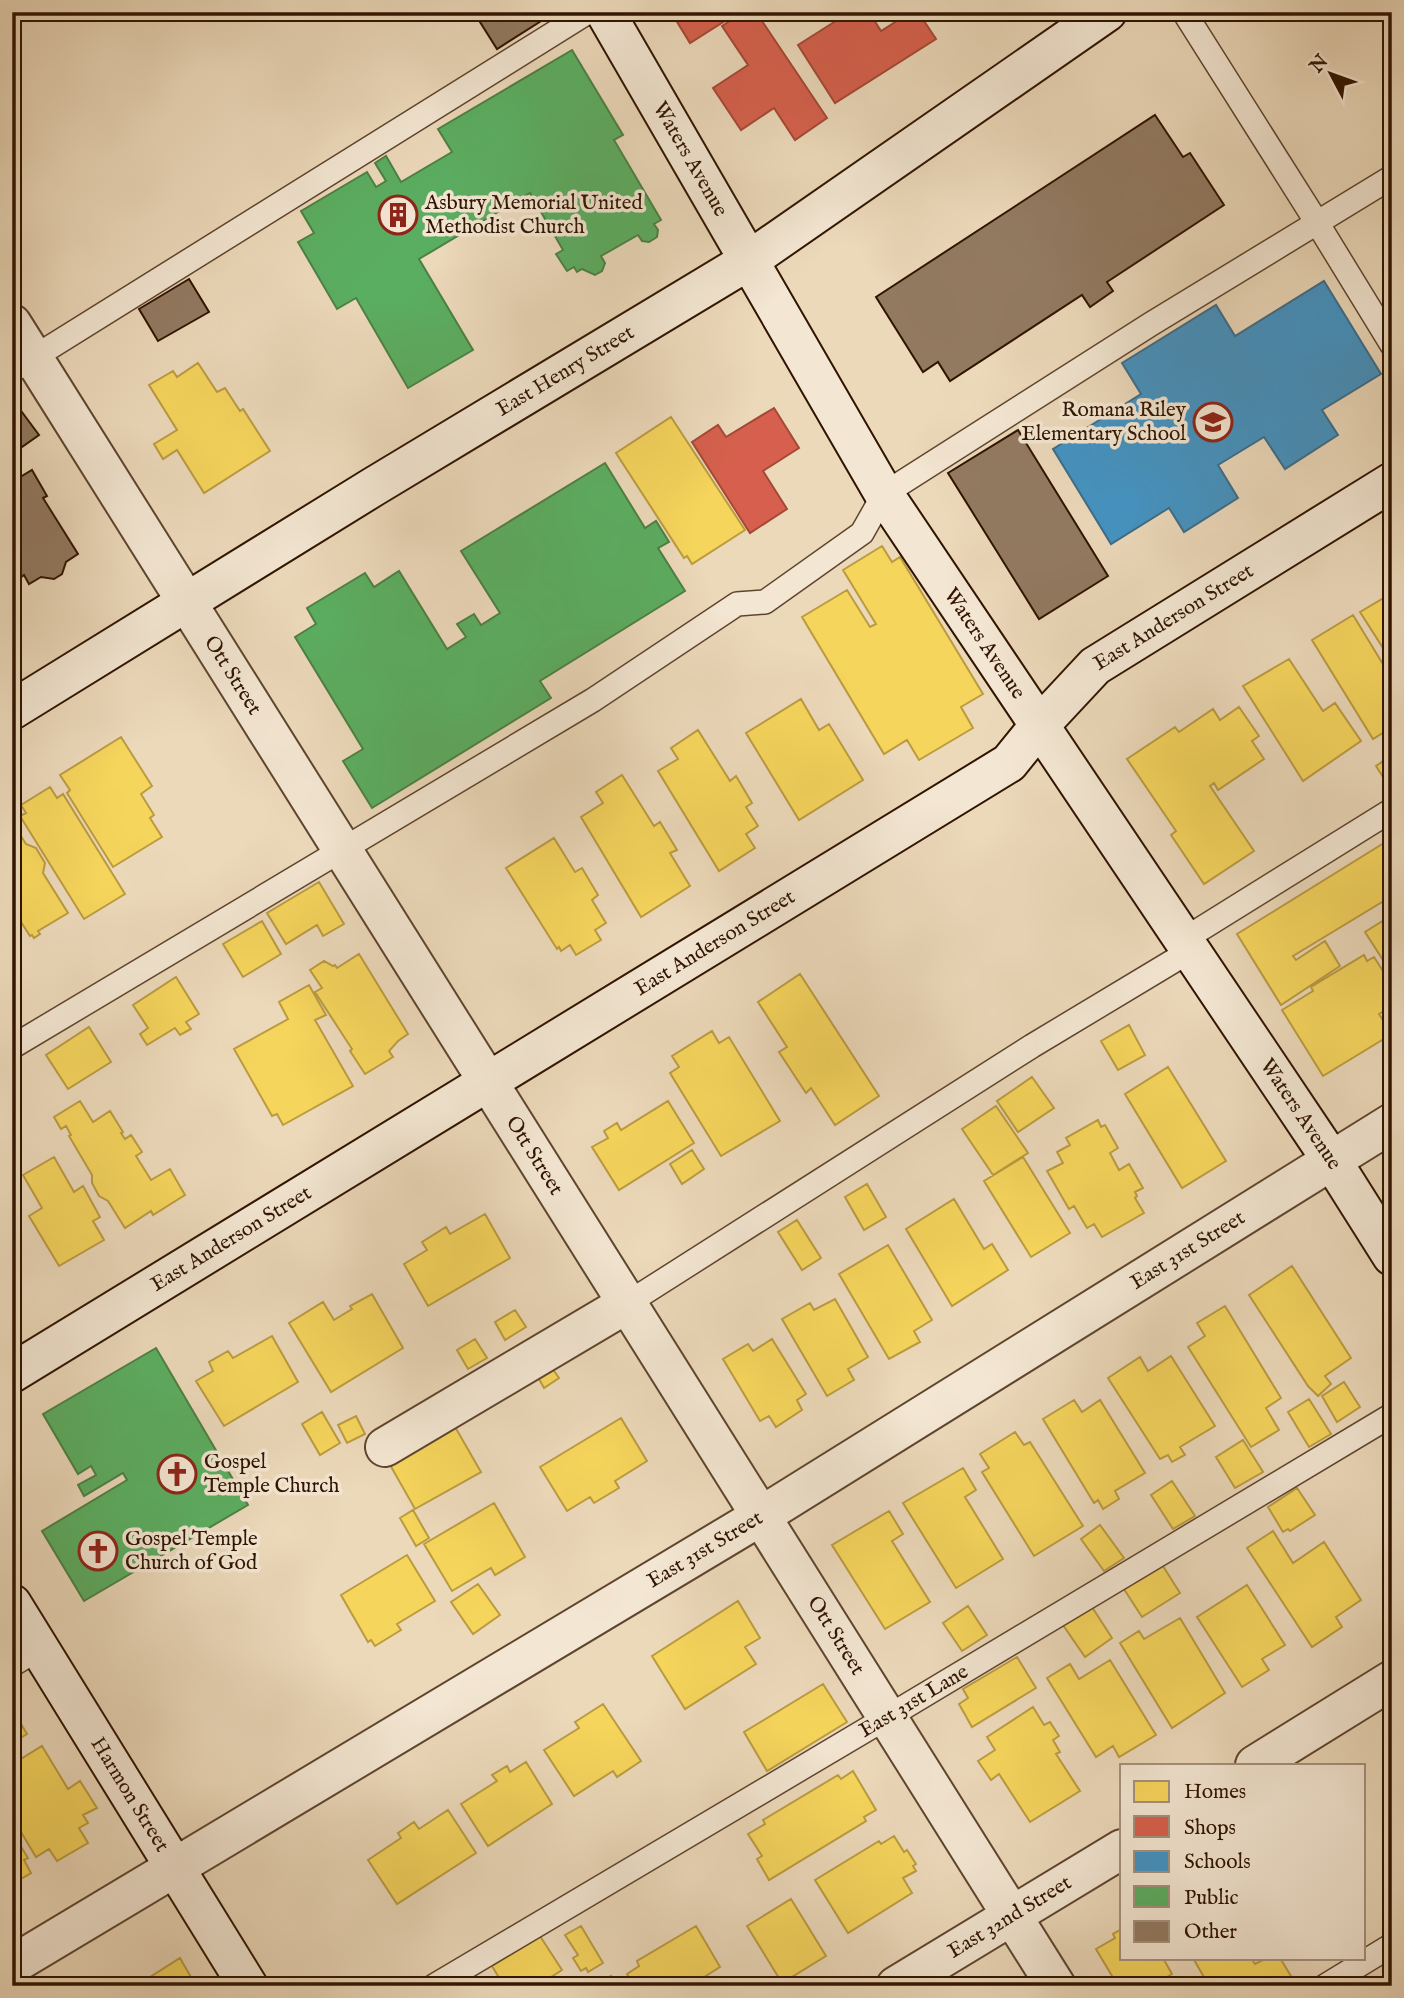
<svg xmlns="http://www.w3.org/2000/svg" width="1404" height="1998" font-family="'IM FELL English',serif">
  <rect width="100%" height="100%" fill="#ecd9ba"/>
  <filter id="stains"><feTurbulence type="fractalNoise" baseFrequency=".00286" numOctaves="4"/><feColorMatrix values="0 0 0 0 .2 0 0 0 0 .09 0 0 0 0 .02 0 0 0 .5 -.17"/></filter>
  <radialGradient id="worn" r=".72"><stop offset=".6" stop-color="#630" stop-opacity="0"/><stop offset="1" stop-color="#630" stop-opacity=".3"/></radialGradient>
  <path fill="#f6d55c" stroke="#bb9b40" stroke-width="2" d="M198 363 217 392 225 388 240 411 243 409 270 451 204 493 177 450 163 459 154 444 177 430 149 385 173 371 177 377Z
    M671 417 745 530 692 564 687 556 684 558 616 453Z
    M882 546 892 562 900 557 983 694 961 707 973 728 919 760 907 740 884 754 802 617 847 590 870 627 876 624 843 570Z
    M1392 593V662L1360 612Z
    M1353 615 1392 679V727L1373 739 1312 640Z
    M1289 659 1323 711 1335 703 1361 741 1303 781 1243 686Z
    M801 699 819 730 829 724 863 780 799 820 746 733Z
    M1239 707 1259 736 1252 741 1264 759 1218 790 1214 783 1210 786 1254 851 1204 884 1171 835 1176 831 1127 759 1175 727 1179 732 1213 709 1220 720Z
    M698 730 730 781 736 776 752 803 746 807 758 826 746 834 755 848 719 871 658 771 678 759 671 748Z
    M121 737 152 786 141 794 154 815 150 818 162 837 113 867 67 793 70 790 60 775Z
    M1392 755V791L1376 766Z
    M622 775 654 826 660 822 677 850 670 853 690 886 641 917 581 817 603 803 596 792Z
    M50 787 57 798 63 794 125 894 84 919 20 816 26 813 21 805Z
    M12 822 26 844 36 848 45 863 43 873 68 913 38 931 40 934 34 938 32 935 30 936 12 908Z
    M554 838 575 872 582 868 598 895 592 900 606 923 595 930 601 940 576 955 570 945 561 951 559 947 557 949 506 868Z
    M1392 838V896L1293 956 1296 960 1325 941 1340 966 1281 1005 1237 934Z
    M319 882 344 924 323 936 317 925 286 944 267 913Z
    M1392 915V974L1365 932Z
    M262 921 281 954 243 977 223 944Z
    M359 954 408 1034 398 1041 389 1051 393 1057 365 1074 350 1051 352 1049 315 992 322 988 310 970 324 961 333 966 335 965 337 968Z
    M1364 955 1367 961 1374 957 1392 985V992L1388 994 1392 1000V1006L1379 1014 1392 1034 1323 1076 1282 1010 1313 991 1311 987Z
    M800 974 879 1096 835 1125 811 1088 806 1093 779 1052 787 1047 758 1002Z
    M176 977 199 1014 186 1022 191 1029 180 1035 175 1028 147 1045 140 1034 148 1028 133 1005Z
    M309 985 326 1015 315 1020 353 1086 283 1125 277 1114 272 1116 234 1049 288 1019 279 1002Z
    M1129 1025 1145 1055 1118 1070 1101 1041Z
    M89 1027 111 1062 68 1089 46 1055Z
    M712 1031 719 1043 729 1037 780 1121 721 1156 670 1073 679 1067 672 1056Z
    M1168 1067 1226 1161 1182 1188 1125 1094Z
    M1032 1077 1054 1108 1018 1132 997 1101Z
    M80 1101 93 1122 110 1111 123 1132 121 1133 125 1139 131 1135 142 1152 136 1156 151 1180 170 1169 185 1195 153 1215 151 1211 125 1228 108 1201 99 1196 92 1183V1175L69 1136 71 1135 66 1126 61 1129 54 1117Z
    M668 1101 694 1143 619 1190 592 1147 608 1138 604 1131 617 1123 621 1130Z
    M996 1106 1028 1153 993 1175 962 1129Z
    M1098 1120 1101 1127 1105 1125 1118 1148 1110 1153 1119 1170 1129 1164 1143 1188 1135 1192 1137 1196 1135 1198 1144 1213 1102 1237 1094 1224 1087 1228 1074 1206 1069 1209 1047 1171 1063 1163 1057 1152 1070 1145 1066 1138Z
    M692 1150 704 1169 682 1184 670 1164Z
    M54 1157 74 1192 83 1186 100 1217 93 1221 104 1240 59 1266 29 1216 42 1208 23 1175Z
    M1023 1157 1070 1233 1031 1257 984 1181Z
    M867 1184 886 1217 864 1230 845 1197Z
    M954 1199 984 1249 992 1244 1008 1270 952 1306 906 1229Z
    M485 1214 510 1258 428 1306 404 1264 427 1250 422 1242 446 1227 450 1234Z
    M797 1220 821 1258 802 1270 778 1232Z
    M888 1245 932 1320 914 1331 920 1342 889 1359 839 1274Z
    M1292 1266 1351 1358 1325 1376 1331 1384 1318 1396 1308 1386 1249 1295Z
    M372 1294 403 1348 331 1392 289 1323 323 1302 334 1320 352 1309 350 1306Z
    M835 1299 868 1357 848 1369 854 1380 827 1396 782 1319 810 1303 814 1310Z
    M1225 1306 1281 1398 1266 1408 1279 1430 1251 1447 1188 1347 1205 1336 1197 1323Z
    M515 1310 526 1327 505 1340 495 1322Z
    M272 1336 298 1382 224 1426 196 1381 213 1371 209 1362 228 1351 233 1358Z
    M475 1339 487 1358 468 1369 457 1350Z
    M772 1339 806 1394 797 1400 802 1410 776 1427 769 1416 760 1421 723 1359 748 1344 753 1351Z
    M1171 1356 1215 1426 1180 1447 1185 1455 1172 1462 1168 1455 1160 1459 1108 1378 1140 1357 1148 1371Z
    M552 1368 559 1378 544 1388 538 1377Z
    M1344 1382 1360 1407 1337 1422 1322 1396Z
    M1309 1399 1331 1434 1309 1447 1288 1412Z
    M1074 1400 1082 1412 1100 1400 1145 1473 1115 1491 1119 1499 1103 1509 1098 1500 1094 1503 1043 1419Z
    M322 1412 340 1443 320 1455 302 1424Z
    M356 1416 365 1434 347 1443 338 1425Z
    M621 1418 647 1461 615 1481 619 1488 594 1503 590 1497 567 1511 540 1467Z
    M454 1425 481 1472 415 1509 389 1463Z
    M1015 1432 1024 1445 1030 1442 1083 1526 1034 1556 982 1472 989 1468 980 1454Z
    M1243 1440 1263 1472 1235 1488 1216 1457Z
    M963 1468 976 1490 965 1497 1003 1559 956 1588 903 1503Z
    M1172 1481 1195 1516 1173 1529 1151 1495Z
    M1297 1488 1315 1515 1290 1531 1288 1529 1283 1532 1268 1507Z
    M494 1503 525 1557 495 1575 491 1568 452 1591 424 1544Z
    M413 1510 429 1538 416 1546 400 1518Z
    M889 1511 903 1534 892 1541 930 1602 885 1629 832 1545Z
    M1100 1525 1124 1558 1104 1571 1081 1539Z
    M1273 1531 1293 1563 1324 1542 1361 1600 1336 1617 1342 1627 1312 1647 1247 1548Z
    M407 1555 435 1601 397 1624 401 1630 375 1646 371 1640 368 1642 341 1595Z
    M1161 1563 1180 1593 1142 1617 1122 1586Z
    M478 1584 500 1615 473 1634 451 1602Z
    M1247 1585 1285 1645 1262 1659 1269 1670 1242 1687 1197 1617Z
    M738 1601 760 1638 745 1647 756 1664 685 1709 652 1656Z
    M968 1606 987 1635 962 1651 943 1623Z
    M1092 1607 1112 1638 1085 1657 1063 1625Z
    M1180 1618 1225 1693 1172 1728 1120 1643 1139 1631 1144 1639Z
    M1017 1657 1036 1688 972 1727 959 1704 968 1698 963 1689Z
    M1110 1660 1156 1735 1119 1757 1113 1746 1096 1757 1047 1678 1070 1664 1079 1679Z
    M823 1684 847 1722 767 1771 744 1732Z
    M603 1704 641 1761 617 1777 613 1771 574 1796 544 1750 579 1728 575 1722Z
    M1033 1707 1044 1725 1050 1722 1059 1736 1053 1740 1060 1752 1056 1754 1080 1791 1030 1822 999 1774 991 1780 978 1761 995 1750 987 1737Z
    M12 1709 27 1734 12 1743Z
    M42 1746 68 1789 80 1781 97 1808 83 1815 88 1823 79 1828 88 1843 57 1861 49 1849 36 1857 12 1817V1754L15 1753 19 1760Z
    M526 1762 552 1804 488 1846 461 1804 497 1781 492 1775 507 1766 510 1772Z
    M853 1771 876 1810 864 1817 866 1821 769 1880 757 1859 762 1856 748 1834 765 1824 763 1820 838 1775 841 1779Z
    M448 1810 476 1853 397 1904 368 1860 401 1838 398 1833 414 1822 419 1829Z
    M12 1832 28 1858 24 1860 31 1873 12 1884Z
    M894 1836 904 1852 907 1850 916 1864 913 1866 916 1871 903 1878 912 1893 848 1933 815 1880 879 1841 881 1844Z
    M791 1899 826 1956 782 1983 747 1926Z
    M581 1926 603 1963 588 1972 586 1968 581 1971 573 1958 578 1955 565 1935Z
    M696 1926 720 1967 690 1986H634L627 1974 639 1966 637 1961Z
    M1122 1929V1958H1163L1172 1974 1152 1986H1118L1096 1949 1115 1938 1113 1934Z
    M540 1936 562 1970 537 1986H504L492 1966Z
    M180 1958 196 1986H136Z
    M1193 1958H1251L1255 1964 1267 1958H1280L1297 1986H1248L1244 1980 1235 1986H1209Z
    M1388 1973 1392 1978V1986H1368Z
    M611 1976 617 1986H595Z"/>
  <path fill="#d6604d" stroke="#a44936" stroke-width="2" d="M671 12H735L736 14 690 43Z
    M744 12H756L827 118 795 140 774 108 741 130 713 88 748 65 722 26Z
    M850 12 865 14 869 12 881 31 911 12H918L936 39 835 103 798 45Z
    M774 408 799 448 763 471 787 509 750 533 692 442 718 425 726 437Z"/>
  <path fill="#4393c3" stroke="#3d6d88" stroke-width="2" d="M1324 281 1381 374 1322 410 1338 435 1285 469 1264 437 1218 465 1238 498 1184 532 1169 508 1111 544 1053 449 1141 394 1122 363 1216 305 1235 336Z"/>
  <path fill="#5aae61" stroke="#4d8044" stroke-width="2" d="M572 50 623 135 614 140 661 220 654 224 658 230 657 237 649 242 642 241 638 235 601 256 605 263 602 271 595 275 582 269 577 272 574 267 567 271 556 254 563 250 530 193 419 259 473 350 408 388 356 298 337 309 298 242 314 233 301 211 367 172 376 187 386 181 375 163 386 156 401 182 452 152 438 129Z
    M605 463 645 528 656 521 669 542 658 548 685 591 540 681 551 698 372 808 343 761 363 749 295 637 316 624 307 608 365 573 374 587 399 571 447 649 466 637 457 624 474 614 481 625 500 613 461 551Z
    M156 1348 248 1505 84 1601 42 1531 127 1480 123 1473 84 1496 78 1485 96 1475 91 1466 78 1474 43 1414Z"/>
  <path fill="#927a61" stroke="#301400" stroke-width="2" d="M496 12H543L546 18 497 49 480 22Z
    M1155 115 1183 157 1190 153 1224 205 1107 282 1113 291 1090 307 1082 295 950 381 938 362 923 372 876 297Z
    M189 279 209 312 158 341 139 309Z
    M13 400 39 435 19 449 12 439Z
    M1018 430 1108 576 1039 619 948 473Z
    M32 470 47 496 43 498 78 554 66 562 62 574 54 579 41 577 29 584 24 575 20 578 12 565V482Z"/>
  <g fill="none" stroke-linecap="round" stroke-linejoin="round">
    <defs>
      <g id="lane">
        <path d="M1184 12 1316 221 1392 345"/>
        <path d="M12 371 588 12"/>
        <path d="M1183 940 1392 810"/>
        <path d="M12 1047 593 700 737 604 765 602 862 533 884 494 1151 324 1392 177"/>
        <path d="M628 1303 1032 1046 1190 951"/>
        <path d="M12 1665 40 1648"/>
        <path id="s1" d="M434 1986 886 1718 1392 1415"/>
        <path d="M1325 1986 1392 1945"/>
      </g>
      <g id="street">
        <path id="s2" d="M12 324 1056 1986"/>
        <path d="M385 1447 628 1303"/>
        <path d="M1255 1765 1392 1680"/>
        <path id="s3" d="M12 1965 761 1516 1392 1123"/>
        <path id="s4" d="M896 1986 1122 1849"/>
      </g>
      <g id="secondary">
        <path id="s5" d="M605 12 884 494 1332 1161 1392 1256"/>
        <path id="s6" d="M12 710 373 487 748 261 1107 12"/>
        <path id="s7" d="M12 1373 1009 763 1039 726 1095 666 1392 482"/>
        <path id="s8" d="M12 1604 248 1986"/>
      </g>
    </defs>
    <use href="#lane" stroke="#5f452e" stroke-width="26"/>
    <use href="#street" stroke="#5f452e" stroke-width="42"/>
    <use href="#secondary" stroke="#301400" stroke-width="42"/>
    <use href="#lane" stroke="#f3e6d2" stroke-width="23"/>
    <use href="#street" stroke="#f3e6d2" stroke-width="38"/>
    <use href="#secondary" stroke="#f3e6d2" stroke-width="38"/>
  </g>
  <defs>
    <symbol id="building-ring" viewBox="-11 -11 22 22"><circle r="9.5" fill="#f3e6d2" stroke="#8f2418" stroke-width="1.5"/><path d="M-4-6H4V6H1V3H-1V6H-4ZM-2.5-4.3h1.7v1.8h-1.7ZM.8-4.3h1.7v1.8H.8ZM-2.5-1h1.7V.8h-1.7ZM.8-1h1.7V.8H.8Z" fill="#8f2418"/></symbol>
    <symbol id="school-ring" viewBox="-11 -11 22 22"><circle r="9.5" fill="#f3e6d2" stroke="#8f2418" stroke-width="1.5"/><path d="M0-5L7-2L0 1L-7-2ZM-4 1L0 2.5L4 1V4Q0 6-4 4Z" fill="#8f2418"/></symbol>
    <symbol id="church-ring" viewBox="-11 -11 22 22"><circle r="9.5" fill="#f3e6d2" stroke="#8f2418" stroke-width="1.5"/><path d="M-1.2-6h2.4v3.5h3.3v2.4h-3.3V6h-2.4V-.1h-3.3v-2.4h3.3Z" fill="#8f2418"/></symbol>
  </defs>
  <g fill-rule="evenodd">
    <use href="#building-ring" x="376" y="193" width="44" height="44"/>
    <use href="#school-ring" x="1191" y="400" width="44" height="44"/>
    <use href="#church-ring" x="155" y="1452" width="44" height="44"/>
    <use href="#church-ring" x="76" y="1529" width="44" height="44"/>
  </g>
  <g text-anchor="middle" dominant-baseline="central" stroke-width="7" stroke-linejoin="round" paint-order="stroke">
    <g font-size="21" fill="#301400" stroke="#f3e6d2">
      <text stroke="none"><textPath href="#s5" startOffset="170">Waters Avenue</textPath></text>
      <text stroke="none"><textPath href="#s6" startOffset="649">East Henry Street</textPath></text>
      <text stroke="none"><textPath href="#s7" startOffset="1391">East Anderson Street</textPath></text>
      <text stroke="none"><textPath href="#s5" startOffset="737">Waters Avenue</textPath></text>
      <text stroke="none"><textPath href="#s2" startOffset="415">Ott Street</textPath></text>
      <text stroke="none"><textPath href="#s7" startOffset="824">East Anderson Street</textPath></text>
      <text stroke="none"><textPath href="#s5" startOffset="1304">Waters Avenue</textPath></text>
      <text stroke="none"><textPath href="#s2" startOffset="982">Ott Street</textPath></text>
      <text stroke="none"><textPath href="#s7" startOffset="257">East Anderson Street</textPath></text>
      <text stroke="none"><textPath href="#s3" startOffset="1376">East 31st Street</textPath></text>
      <text stroke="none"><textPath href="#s3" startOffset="808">East 31st Street</textPath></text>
      <text stroke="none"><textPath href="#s2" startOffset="1549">Ott Street</textPath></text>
      <text stroke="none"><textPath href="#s1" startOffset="558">East 31st Lane</textPath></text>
      <text stroke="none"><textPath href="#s8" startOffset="224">Harmon Street</textPath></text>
      <text stroke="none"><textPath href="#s4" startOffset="133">East 32nd Street</textPath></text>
    </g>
    <g font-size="21" fill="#301400" stroke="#f3e6d2" text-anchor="start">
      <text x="425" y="203">Asbury Memorial United<tspan x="425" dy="24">Methodist Church</tspan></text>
      <text x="1186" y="410" text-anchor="end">Romana Riley<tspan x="1186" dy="24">Elementary School</tspan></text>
      <text x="204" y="1462">Gospel<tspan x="204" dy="24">Temple Church</tspan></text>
      <text x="125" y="1539">Gospel Temple<tspan x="125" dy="24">Church of God</tspan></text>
    </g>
  </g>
  <rect width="1404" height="1998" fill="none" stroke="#ecd9ba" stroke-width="42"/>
  <rect x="14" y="14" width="1376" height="1970" fill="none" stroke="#301400" stroke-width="3.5"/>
  <rect x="21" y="21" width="1362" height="1956" fill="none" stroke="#301400" stroke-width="2"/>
  <rect x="1120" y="1764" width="245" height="196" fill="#f3e6d2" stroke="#a5927e" stroke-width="2"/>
  <rect x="1134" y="1781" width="35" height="21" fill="#f6d55c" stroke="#a5927e" stroke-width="2"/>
  <text x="1184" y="1798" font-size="21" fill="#301400">Homes</text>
  <rect x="1134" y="1816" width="35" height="21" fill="#d6604d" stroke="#a5927e" stroke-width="2"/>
  <text x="1184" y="1834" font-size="21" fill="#301400">Shops</text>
  <rect x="1134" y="1851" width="35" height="21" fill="#4393c3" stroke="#a5927e" stroke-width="2"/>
  <text x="1184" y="1868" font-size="21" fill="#301400">Schools</text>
  <rect x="1134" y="1886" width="35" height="21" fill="#5aae61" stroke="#a5927e" stroke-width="2"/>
  <text x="1184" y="1904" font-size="21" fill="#301400">Public</text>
  <rect x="1134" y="1921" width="35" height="21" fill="#927a61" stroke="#a5927e" stroke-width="2"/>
  <text x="1184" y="1938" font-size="21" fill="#301400">Other</text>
  <g transform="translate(1331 74) rotate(311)" stroke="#f3e6d2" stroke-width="5" paint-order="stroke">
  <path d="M0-5L12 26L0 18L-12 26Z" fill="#301400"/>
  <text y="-10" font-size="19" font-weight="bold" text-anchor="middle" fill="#301400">N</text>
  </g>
  <rect width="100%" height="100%" filter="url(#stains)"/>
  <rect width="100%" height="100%" fill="url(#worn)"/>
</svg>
